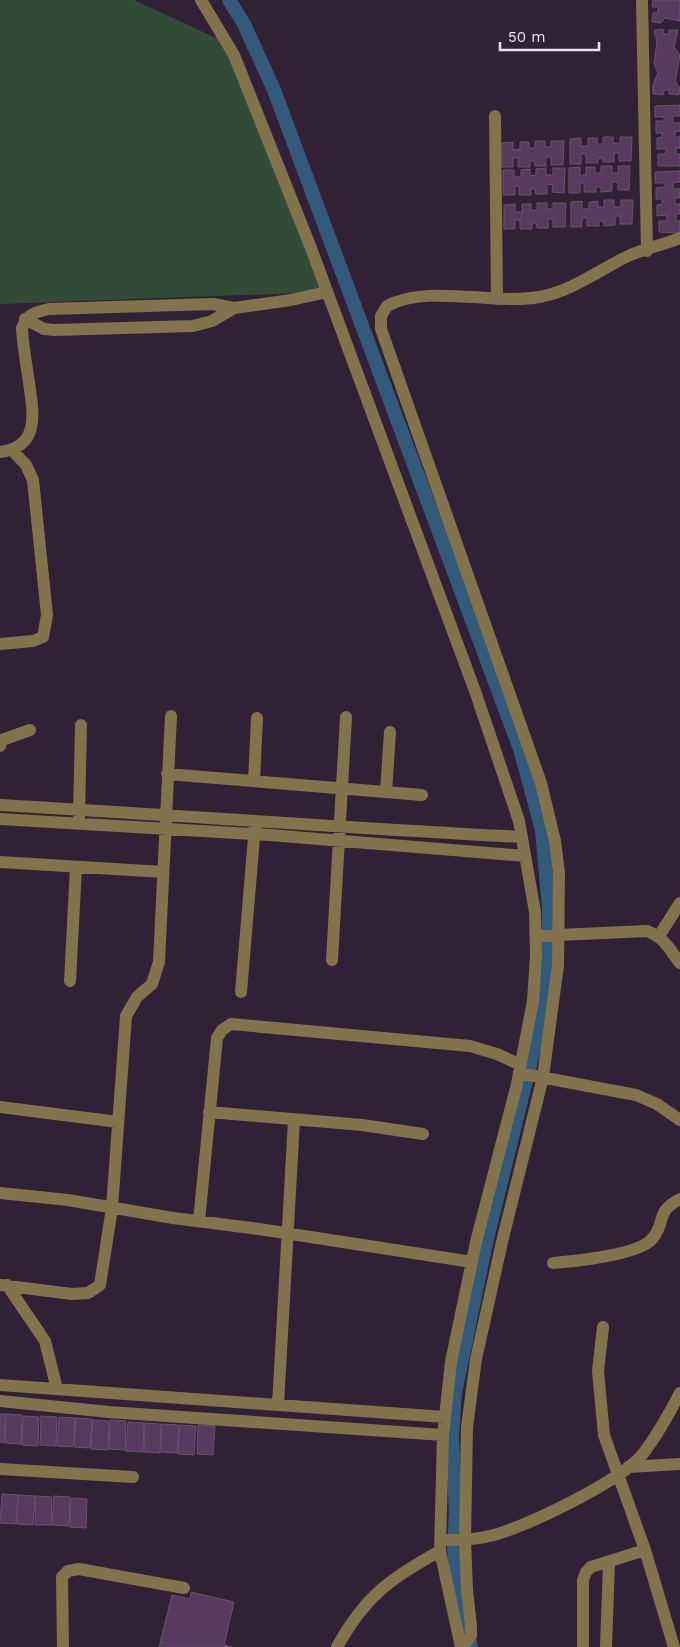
<svg xmlns="http://www.w3.org/2000/svg" width="680" height="1647" font-family="'Work Sans',sans-serif">
  <rect width="100%" height="100%" fill="#312036"/>
  <path fill="#324b37" d="M0 0H134L227 43 327 292 0 304Z"/>
  <g fill="none" stroke-linecap="round" stroke-linejoin="round">
    <path stroke="#335a7b" stroke-width="14" d="M229 0 244 24 274 90 520 749 542 830 549 909V947L540 1024 486 1243 455 1393 452 1436 456 1512 454 1549 459 1596 471 1647"/>
  </g>
  <path fill="#573a5e" stroke="#68546d" d="M653 0H680V21L665 18 661 23 652 22 653 13 658 12V7H652Z
    M663 29 664 34H669V30H678L674 47 680 55 675 83H677V86L680 87 679 95 669 94V90H664L663 95 653 94V85L658 73 654 64 657 42 654 30Z
    M680 105V116H673V123H680V131L675 132V137H680V148H676V154H680V166H658V154H666V149H657V138L662 137V133H656V121H664V117H655V106Z
    M603 137H613V143H620V137H632L631 161H619V153H614V162H603L602 158H598V163H586V154H581V164H570V139L581 138V146H588V138H597V144H603Z
    M535 141H545V147H551V141H564L563 165H551V157H546V166H535L534 161H530V167H518V158H513V167H502V143L513 142V150L520 149V142H529V148H535Z
    M601 166H612V173H618V166H630L629 190H618V182H612V191L601 192V187H596V192H584V183H580V193H569V168L580 167V175H586V167H595V173H601Z
    M546 168V175H553V168H565L564 193 552 192 553 185 547 184V194H536L535 189H531V195H519V186H515V195H503V170H514V177H521V170L530 169V176L536 175V169Z
    M680 171V182L673 183V189H680V198H675V204H680V214H676V221H680V233L659 232V221H667V215L657 216V205L662 204V199H656V188L665 187V183H655V172Z
    M604 200H614V207H621V200H633L632 224H620V216H615V225L604 226 603 221H599V226H587V218H582V227H571V202L582 201V209H589V202L598 201V207H604Z
    M537 203H547V209H553V203H566L565 227H553V219H548V228H537L536 223H532V229H520V220H515V229H504V205L515 204V212H522V204H531V210H537Z
    M0 1414H5L4 1443 0 1442Z
    M6 1414 22 1415 21 1444 5 1443Z
    M23 1416 39 1417 38 1446 22 1445Z
    M41 1416 57 1417 56 1446 40 1445Z
    M59 1417 75 1418 73 1447 57 1446Z
    M76 1418 92 1419 90 1448 74 1447Z
    M93 1420 109 1421 108 1450 91 1449Z
    M110 1420 126 1421 125 1450 109 1449Z
    M128 1422 144 1423 143 1452 126 1451Z
    M145 1423 161 1424 160 1453 144 1452Z
    M162 1424 179 1425 177 1453 161 1452Z
    M180 1425 196 1426 194 1455 178 1454Z
    M198 1425 215 1426 213 1455 197 1454Z
    M2 1494 18 1495 16 1524 0 1523Z
    M18 1495 35 1496 33 1525 17 1524Z
    M36 1496 52 1497 51 1525H35Z
    M54 1496 70 1497 69 1526 52 1525Z
    M71 1498 87 1499 86 1528 70 1527Z
    M191 1592 234 1602 224 1645 231 1647H159L172 1595 190 1599Z"/>
  <g fill="none" stroke-linecap="round" stroke-linejoin="round">
    <path stroke="#83734c" stroke-width="12" d="M201 0 234 55 311 248 475 691 519 821 535 912 536 956 533 1001 517 1084 476 1242 451 1362 443 1435 440 1551 461 1647
      M642 0 647 251
      M495 116 497 299
      M25 319 44 329 54 330 193 326 212 321 234 308 291 300 327 292
      M0 452C41 447 33 412 29 382 26 364 23 346 22 328 27 314 35 312 49 309L213 304 234 308
      M0 644 33 641 43 637 47 615 33 480 26 465 13 451
      M0 746 2 740 30 730
      M167 774 422 795
      M254 781 257 718
      M386 792 390 732
      M0 805C174 815 348 828 522 837
      M79 817 81 725
      M0 819 270 835 525 856
      M0 862 163 872
      M536 936 647 931C665 938 669 949 680 963
      M659 936 680 903
      M332 960 346 717
      M70 981 76 867
      M241 992 255 826
      M519 1073 636 1095 657 1104 680 1120
      M0 1107 118 1122
      M209 1112 362 1125 423 1134
      M0 1193 68 1200 173 1218 259 1229 472 1262
      M199 1221 217 1038 222 1030 231 1024 470 1046 497 1054 521 1065
      M553 1263C576 1261 640 1255 653 1238 666 1222 655 1212 680 1199
      M0 1285 72 1294 88 1293 100 1285 112 1208 126 1016 137 997 152 984 159 962 171 716
      M7 1285 45 1341 57 1389
      M603 1327 598 1371 604 1435 645 1550 674 1647
      M0 1385 445 1417
      M0 1401 109 1412 443 1435
      M278 1405 294 1120
      M628 1467 680 1464
      M0 1469 133 1477
      M441 1540C459 1540 476 1540 494 1535 529 1525 619 1482 642 1455 657 1436 669 1414 680 1393
      M583 1646V1580L586 1572 591 1567 645 1550
      M63 1647 62 1577 68 1571 79 1569 184 1588
      M337 1647C365 1596 391 1578 440 1551
      M461 1647 471 1636V1626L467 1590 465 1540 467 1427 476 1359 502 1242 543 1077 558 965 559 873 555 841 541 783 381 329V316L387 306C426 284 494 305 539 297 570 292 598 271 626 257 642 249 663 245 680 238
      M606 1647 609 1562"/>
  </g>
  <path d="M500 42v8h99v-8" fill="none" stroke="#eee2f1" stroke-width="2.5"/>
  <text x="508" y="42" font-size="15" fill="#eee2f1" stroke="#312036" stroke-width="4" paint-order="stroke">50 m</text>
</svg>
